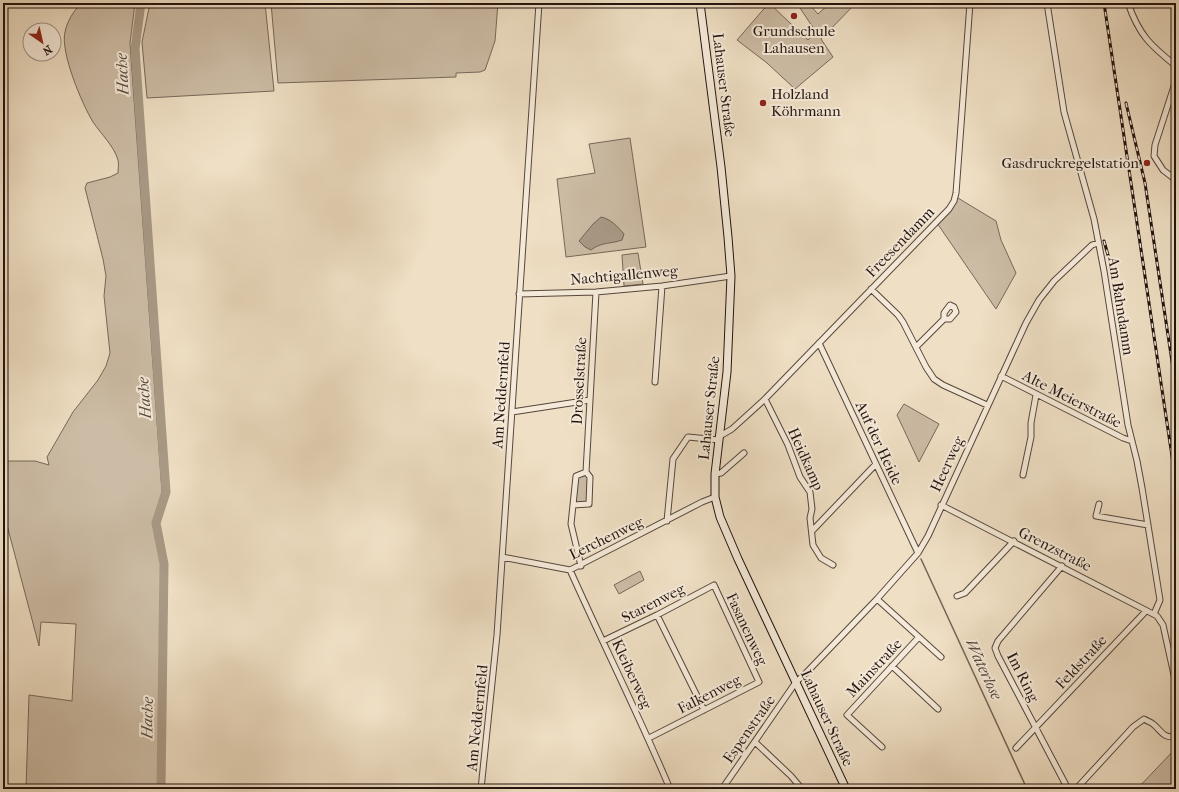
<svg xmlns="http://www.w3.org/2000/svg" width="1179" height="792" font-family="'IM FELL French Canon',serif">
  <rect width="100%" height="100%" fill="#efdfc4"/>
  <filter id="stains"><feTurbulence type="fractalNoise" baseFrequency=".005" numOctaves="4"/><feColorMatrix values="0 0 0 0 .2 0 0 0 0 .09 0 0 0 0 .02 0 0 0 .5 -.17"/></filter>
  <radialGradient id="worn" r=".72"><stop offset=".6" stop-color="#630" stop-opacity="0"/><stop offset="1" stop-color="#630" stop-opacity=".3"/></radialGradient>
  <path fill="#ccbca5" stroke="#77685a" d="M81 3H135L130 43 162 492 153 522 161 564 158 789H26L29 695 72 701 76 624 41 622 39 646 3 510V461H35L49 465 47 457 73 412 98 380 106 366 110 353 104 296 106 276 103 259 85 188 87 183 110 177 118 173C118 169 119 164 118 160 114 146 101 134 93 122 82 104 60 52 65 32 67 21 74 11 81 3Z
    M150 3H265L274 91 147 98 142 42Z
    M271 3H498L495 41 485 70 480 72 456 73V77L278 83Z
    M769 3 808 40 816 32 800 8 806 3H808L818 14 830 3H856L821 39 833 57 795 89 767 63 737 40Z
    M630 138 646 247 566 257 557 179 595 173 589 144Z
    M958 198 996 221 1001 240 1016 273 996 309 937 223 952 207Z
    M638 253 643 284 624 286 622 255Z
    M904 404 939 424 919 462 897 415Z
    M586 473 589 477V503L574 504 577 477Z
    M640 571 644 580 619 594 614 585Z
    M1176 748V789H1137Z"/>
  <path fill="#a99a86" stroke="#736456" d="M601 217C611 219 618 227 624 234L622 240C611 244 601 242 591 250L585 247 579 241 593 224Z"/>
  <g fill="none" stroke-linecap="round" stroke-linejoin="round">
    <path stroke="#736456" stroke-width="1.5" d="M921 559 1027 789"/>
    <path stroke="#a99a86" stroke-width="9" d="M141 3 135 49 166 492 156 523 164 564 161 789"/>
    <defs>
      <path id="street" d="M1047 3 1064 112 1094 219 1104 271 1128 425 1137 461 1142 488 1160 600 1154 614
        M1128 3C1139 35 1150 45 1176 66
        M1176 80 1155 145 1154 156 1163 170 1176 180
        M871 289 898 315 903 322 926 367 934 379 943 385 987 405
        M519 294 596 292 662 286 731 276
        M819 343 918 553
        M916 347 944 319V313L950 305 954 307 956 312 950 319H944
        M1001 376 1123 438 1132 441
        M655 382 662 286
        M765 399 788 445 800 477 810 492 812 509 810 518 813 545 821 558 833 565
        M512 412 590 400
        M720 436 732 429 765 399 949 209 954 201 956 193 970 3
        M586 472 576 476 573 505 589 504 590 477 586 472 596 292
        M715 474 721 473 744 453
        M1023 475 1031 437V423L1036 395
        M1099 504 1096 516 1148 525
        M573 505 571 524 581 566
        M941 505 1157 616 1163 625 1176 684
        M667 521 673 459 688 437 719 440
        M812 531 876 464
        M502 557 570 570 702 502 715 497
        M1062 566 998 641 995 648 998 656 1068 789
        M570 570C603 644 639 715 670 789
        M957 596 965 593 1014 541
        M877 599 941 657
        M657 615 704 710
        M603 641 657 615 714 585 759 682 649 738
        M892 666 938 709
        M755 742 791 776 802 789
        M882 747 847 715 919 637
        M1016 748 1146 611
        M481 789 497 635 539 3
        M722 789 796 682 806 673 877 599 918 553 928 536 1026 323 1039 300 1054 281 1092 245 1098 243
        M1076 789 1133 727 1144 719C1147 721 1151 722 1153 724 1162 731 1162 738 1176 737"/>
      <path id="secondary" d="M700 3 721 167 728 237 731 276 727 372 715 474V497L720 517 738 559 846 789"/>
    </defs>
    <use href="#street" stroke="#55463c" stroke-width="7"/>
    <use href="#secondary" stroke="#22130e" stroke-width="9"/>
    <use href="#street" stroke="#f5ead9" stroke-width="5"/>
    <use href="#secondary" stroke="#f5ead9" stroke-width="7"/>
    <defs>
      <path id="rail" d="M1104 3 1176 483
        M1126 103 1145 183 1176 388
        M1104 241 1112 269"/>
    </defs>
    <use href="#rail" stroke="#22130e" stroke-width="3"/>
    <use href="#rail" stroke="#f5ead9" stroke-width="1.5" stroke-dasharray="4.5" stroke-linecap="butt"/>
  </g>
  <g fill="#8f2418" stroke="#f5ead9" stroke-width="1.5">
    <circle cx="794" cy="16" r="4"/>
    <circle cx="763" cy="103" r="4"/>
    <circle cx="1147" cy="163" r="4"/>
  </g>
  <g text-anchor="middle" dominant-baseline="central" stroke-width="4" stroke-linejoin="round" paint-order="stroke">
    <g font-size="15" fill="#22130e" stroke="#f5ead9">
      <text x="794" y="31">Grundschule<tspan x="794" dy="17">Lahausen</tspan></text>
      <text x="771" y="94" text-anchor="start">Holzland<tspan x="771" dy="17">Köhrmann</tspan></text>
      <text x="1139" y="163" text-anchor="end">Gasdruckregelstation</text>
    </g>
    <g font-size="15" fill="#22130e" stroke="#f5ead9">
      <text transform="translate(724 85) rotate(83)">Lahauser Straße</text>
      <text transform="translate(900 242) rotate(-46)">Freesendamm</text>
      <text transform="translate(624 275) rotate(-5)">Nachtigallenweg</text>
      <text transform="translate(1121 306) rotate(81)">Am Bahndamm</text>
      <text transform="translate(579 381) rotate(-87)">Drosselstraße</text>
      <text transform="translate(501 395) rotate(-86)">Am Neddernfeld</text>
      <text transform="translate(1072 399) rotate(27)">Alte Meierstraße</text>
      <text transform="translate(709 408) rotate(-84)">Lahauser Straße</text>
      <text transform="translate(879 443) rotate(65)">Auf der Heide</text>
      <text transform="translate(806 459) rotate(66)">Heidkamp</text>
      <text transform="translate(947 464) rotate(-65)">Heerweg</text>
      <text transform="translate(606 538) rotate(-26)">Lerchenweg</text>
      <text transform="translate(1055 549) rotate(27)">Grenzstraße</text>
      <text transform="translate(653 603) rotate(-27)">Starenweg</text>
      <text transform="translate(747 629) rotate(65)">Fasanenweg</text>
      <text transform="translate(1081 662) rotate(-47)">Feldstraße</text>
      <text transform="translate(874 668) rotate(-47)">Mainstraße</text>
      <text transform="translate(632 674) rotate(65)">Kleiberweg</text>
      <text transform="translate(1023 677) rotate(63)">Im Ring</text>
      <text transform="translate(709 694) rotate(-27)">Falkenweg</text>
      <text transform="translate(477 718) rotate(-84)">Am Neddernfeld</text>
      <text transform="translate(827 718) rotate(65)">Lahauser Straße</text>
      <text transform="translate(749 729) rotate(-55)">Espenstraße</text>
    </g>
    <g font-size="16" font-style="italic" fill="#58493e" stroke="#f5ead9">
      <text transform="translate(122 74) rotate(-93)">Hache</text>
      <text transform="translate(144 398) rotate(-94)">Hache</text>
      <text transform="translate(984 669) rotate(65)">Waterlose</text>
      <text transform="translate(147 718) rotate(-89)">Hache</text>
    </g>
  </g>
  <rect width="1179" height="792" fill="none" stroke="#efdfc4" stroke-width="16"/>
  <rect x="4" y="4" width="1171" height="784" fill="none" stroke="#22130e" stroke-width="2"/>
  <rect x="8" y="8" width="1163" height="776" fill="none" stroke="#22130e"/>
  <g transform="translate(42 42) rotate(146)"><circle r="19" fill="#f5ead9" stroke="#a19488"/>
  <path d="M0-3L7 15L0 10L-7 15Z" fill="#8f2418"/>
  <text y="-6" font-size="11" font-weight="bold" text-anchor="middle" fill="#22130e">N</text>
  </g>
  <rect width="100%" height="100%" filter="url(#stains)"/>
  <rect width="100%" height="100%" fill="url(#worn)"/>
</svg>
